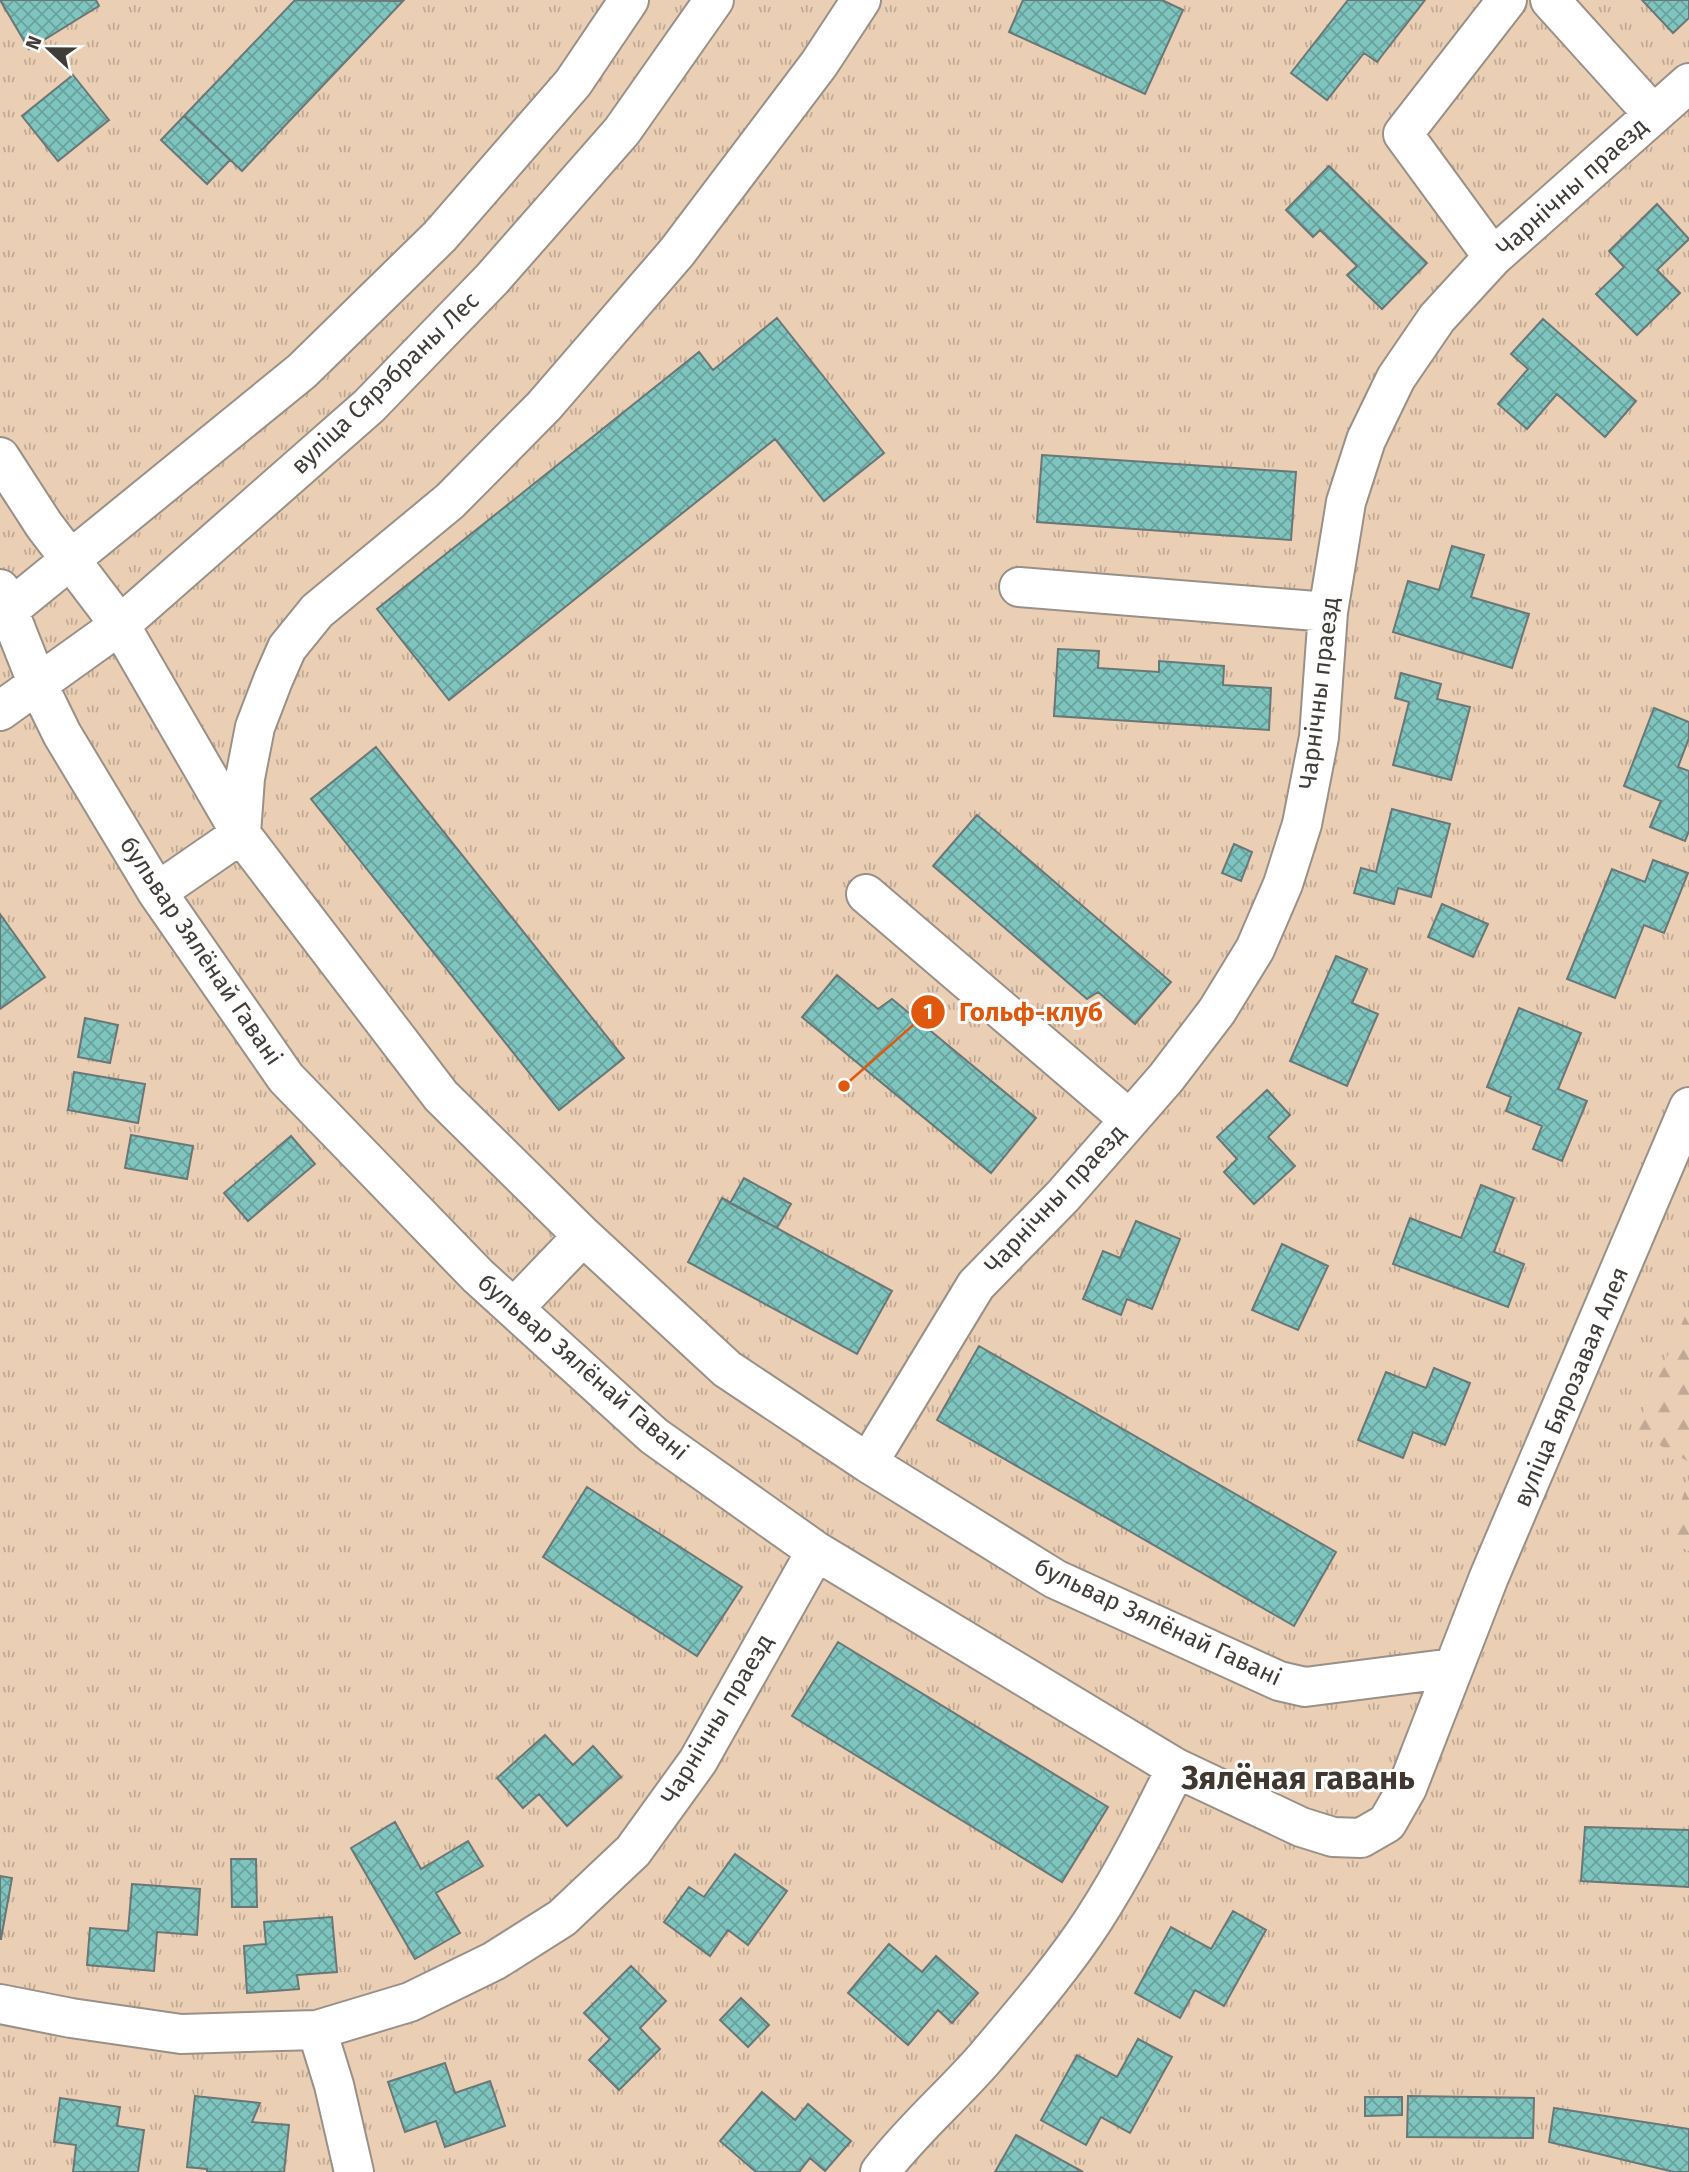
<svg xmlns="http://www.w3.org/2000/svg" width="1689" height="2172" font-family="'Fira Sans',sans-serif">
  <defs>
    <pattern id="grass-tufts" width="24" height="20" patternUnits="userSpaceOnUse" patternTransform="scale(1.75)"><rect width="24" height="20" fill="#ebcfb5"/><path d="M3 7l-1-3M5 7V3M7 7l1-3M15 17l-1-3M17 17v-4M19 17l1-3" fill="none" stroke="#c0a994"/></pattern>
    <pattern id="forest-firs" width="22" height="20" patternUnits="userSpaceOnUse" patternTransform="scale(1.75)"><rect width="22" height="20" fill="#ebcfb5"/><path d="M5 1l3.5 6h-7zM16 11l3.5 6h-7z" fill="#c0a994"/></pattern>
    <pattern id="building-cross-hatch" width="8" height="8" patternUnits="userSpaceOnUse" patternTransform="scale(1.75)"><rect width="8" height="8" fill="#7fc5bf"/><path d="M0 0l8 8M0 8l8-8" fill="none" stroke="#69a19c"/></pattern>
  </defs>
  <rect width="100%" height="100%" fill="#efe5dc"/>
  <path fill="url(#grass-tufts)" d="M0 0H1689V2172H0Z"/>
  <path fill="url(#forest-firs)" d="M1689 1307V1462L1635 1431Z
    M1689 1479V1551L1667 1541Z"/>
  <path fill="url(#building-cross-hatch)" stroke="#6a7776" stroke-width="2" d="M0 0H96L99 6 29 49Z
    M295 0 403 1 242 171 184 116Z
    M1023 0H1162L1183 10 1145 94 1009 32Z
    M1348 0H1425L1377 62 1364 53 1327 100 1291 73Z
    M1642 0H1689V18L1673 33Z
    M73 75 109 120 58 161 22 116Z
    M184 116 230 160 207 184 161 140Z
    M1329 166 1427 263 1382 309 1347 275 1357 266 1320 230 1313 237 1286 210Z
    M1657 204 1689 239 1657 270 1680 293 1637 335 1596 294 1624 267 1609 251Z
    M777 318 884 453 824 501 775 439 449 700 377 609 699 352 713 370Z
    M1543 319 1636 401 1605 437 1557 394 1527 429 1498 404 1528 369 1511 354Z
    M1042 455 1296 472 1291 540 1037 522Z
    M1452 546 1484 555 1471 597 1529 614 1512 668 1393 632 1408 581 1439 590Z
    M1058 649 1099 651 1098 668 1159 672V661L1224 666 1223 685 1271 688 1269 730 1054 716Z
    M1401 673 1441 684 1437 699 1470 707 1451 780 1393 765 1409 702 1395 698Z
    M1654 708 1689 722V738L1678 767 1689 771V831L1685 841 1650 827 1661 801 1624 786Z
    M376 747 624 1058 559 1110 311 799Z
    M1392 809 1450 824 1431 897 1398 888 1394 904 1354 893 1361 868 1376 872Z
    M977 815 1171 982 1135 1024 1098 992 1087 999 933 866Z
    M1234 844 1252 852 1241 881 1222 873Z
    M1653 860 1688 873 1664 933 1644 925 1615 998 1567 979 1612 869 1645 882Z
    M1442 904 1488 924 1473 957 1428 937Z
    M0 914 45 977 0 1009Z
    M1336 956 1367 969 1352 1003 1378 1014 1347 1086 1290 1061Z
    M837 975 878 1009 892 999 1036 1118 991 1173 802 1017Z
    M1519 1008 1581 1033 1558 1089 1587 1101 1562 1161 1533 1149 1542 1126 1506 1111 1511 1097 1487 1087Z
    M85 1018 118 1025 110 1063 78 1057Z
    M74 1072 145 1084 138 1123 68 1110Z
    M1267 1090 1290 1115 1268 1137 1295 1166 1254 1204 1224 1172 1237 1159 1217 1137Z
    M131 1135 193 1146 187 1179 125 1168Z
    M291 1136 315 1164 248 1221 224 1193Z
    M744 1178 791 1204 777 1228 730 1203Z
    M1481 1185 1514 1198 1494 1252 1524 1264 1508 1307 1393 1264 1410 1218 1461 1238Z
    M722 1198 892 1291 857 1354 688 1262Z
    M1136 1221 1180 1239 1152 1309 1127 1299 1121 1315 1083 1299 1103 1251 1120 1258Z
    M1282 1244 1328 1266 1298 1330 1252 1310Z
    M979 1346 1336 1552 1294 1626 937 1420Z
    M1434 1368 1470 1383 1445 1445 1413 1432 1403 1458 1358 1440 1386 1372 1426 1388Z
    M587 1487 742 1587 697 1656 543 1557Z
    M838 1642 1108 1807 1062 1882 792 1716Z
    M545 1735 573 1765 593 1746 621 1777 567 1826 539 1794 523 1808 497 1778Z
    M395 1822 421 1869 468 1841 483 1866 436 1893 460 1933 415 1959 351 1848Z
    M1585 1827 1689 1830V1887L1581 1881Z
    M735 1854 787 1891 748 1945 728 1930 710 1956 664 1922 689 1887 704 1897Z
    M231 1859H256L257 1907H232Z
    M0 1876 12 1878 1 1939H0Z
    M132 1884 200 1889 197 1935 157 1932 154 1971 87 1965 90 1928 128 1931Z
    M1233 1911 1266 1930 1224 2006 1195 1990 1180 2018 1135 1993 1171 1927 1211 1949Z
    M332 1917 337 1972 297 1975 299 1989 247 1993 244 1946 266 1944 264 1922Z
    M889 1944 922 1972 936 1956 978 1993 952 2023 938 2010 908 2045 848 1993Z
    M631 1966 666 2001 640 2028 660 2049 619 2090 589 2060 610 2039 584 2013Z
    M741 1998 769 2025 748 2047 720 2020Z
    M1138 2039 1172 2057 1130 2133 1101 2117 1086 2145 1041 2120 1077 2055 1117 2077Z
    M445 2063 455 2093 490 2081 505 2126 445 2147 436 2121 405 2132 388 2082Z
    M762 2092 795 2120 808 2104 851 2141 825 2171 810 2158 799 2172H756L720 2141Z
    M195 2096 260 2103 252 2122 289 2125 284 2172H207V2169L187 2167Z
    M1408 2096 1534 2098 1533 2138 1407 2137Z
    M1365 2097H1402V2115L1365 2116Z
    M60 2098 120 2107 117 2126 144 2130 138 2172H73L76 2145 54 2142Z
    M1554 2108 1689 2129V2172H1674L1549 2142Z
    M1016 2135 1083 2172H995Z"/>
  <g fill="none" stroke-linecap="round" stroke-linejoin="round">
    <defs>
      <path id="minor" d="M1550 0 1653 114
        M1493 257 1403 134 1507 0
        M0 457 44 525 120 625 241 834 273 876 441 1096 583 1236 727 1369 868 1463 1055 1579 1279 1681 1305 1687 1453 1668
        M1019 587 1328 612
        M0 589 38 685 62 734 157 892 286 1078 478 1276 654 1436 816 1551 1176 1768 1301 1827 1333 1837 1361 1838 1387 1823 1407 1788 1489 1577 1689 1107
        M0 617 302 371 440 236 573 83 629 0
        M0 711 120 625 369 406 492 279 622 131 714 0
        M157 892 241 834 245 778 255 727 273 680 287 648 317 611 450 501 544 406 677 252 819 64 861 0
        M866 894 1129 1119
        M514 1308 583 1236
        M868 1463 976 1285 1063 1196 1166 1078 1217 1011 1255 949 1283 884 1302 824 1319 737 1328 612 1346 502 1366 440 1396 378 1437 318 1493 257 1689 83
        M0 2004 71 2018 181 2034 317 2030 410 2002 494 1961 562 1918 633 1851 698 1761 816 1551
        M317 2030 334 2085 354 2172
        M880 2172C912 2130 951 2097 985 2058 1023 2013 1063 1967 1094 1919 1125 1871 1151 1819 1176 1768"/>
    </defs>
    <use href="#minor" stroke="#999087" stroke-width="42"/>
    <use href="#minor" stroke="#fff" stroke-width="38"/>
  </g>
  <g text-anchor="middle" dominant-baseline="central" stroke-width="6" stroke-linejoin="round" paint-order="stroke">
    <g font-size="24" fill="#403c38" stroke="#fff">
      <text transform="translate(1572 187) rotate(-42)">Чарнічны праезд</text>
      <text transform="translate(385 383) rotate(-44)">вуліца Сярэбраны Лес</text>
      <text transform="translate(1319 693) rotate(-83)">Чарнічны праезд</text>
      <text transform="translate(201 951) rotate(56)">бульвар Зялёнай Гавані</text>
      <text transform="translate(1055 1199) rotate(-47)">Чарнічны праезд</text>
      <text transform="translate(583 1367) rotate(41)">бульвар Зялёнай Гавані</text>
      <text transform="translate(1571 1387) rotate(-67)">вуліца Бярозавая Алея</text>
      <text transform="translate(1158 1622) rotate(25)">бульвар Зялёнай Гавані</text>
      <text transform="translate(717 1719) rotate(-59)">Чарнічны праезд</text>
    </g>
    <g font-size="32" font-weight="bold" fill="#3f3730" stroke="#fff">
      <text x="1298" y="1778">Зялёная гавань</text>
    </g>
  </g>
  <path fill="none" stroke="#e0580e" stroke-width="2.5" d="M844 1086L928 1012"/>
  <g fill="#e0580e" stroke="#fff" stroke-width="2.5">
    <circle cx="844" cy="1086" r="7"/>
    <circle cx="928" cy="1012" r="18"/>
  </g>
  <g font-size="21" text-anchor="middle" font-weight="bold" fill="#fff">
    <text x="928" y="1019">1</text>
  </g>
  <g font-size="26" text-anchor="middle" font-weight="bold" fill="#e0580e" stroke="#fff" stroke-width="6" stroke-linejoin="round" paint-order="stroke">
    <text x="1031" y="1021">Гольф-клуб</text>
  </g>
  <g transform="translate(49 49) rotate(292)" stroke="#ffffff" stroke-width="5" paint-order="stroke">
  <path d="M0-5L12 26L0 18L-12 26Z" fill="#403c38"/>
  <text y="-10" font-size="19" font-weight="bold" text-anchor="middle" fill="#403c38">N</text>
  </g>
</svg>
